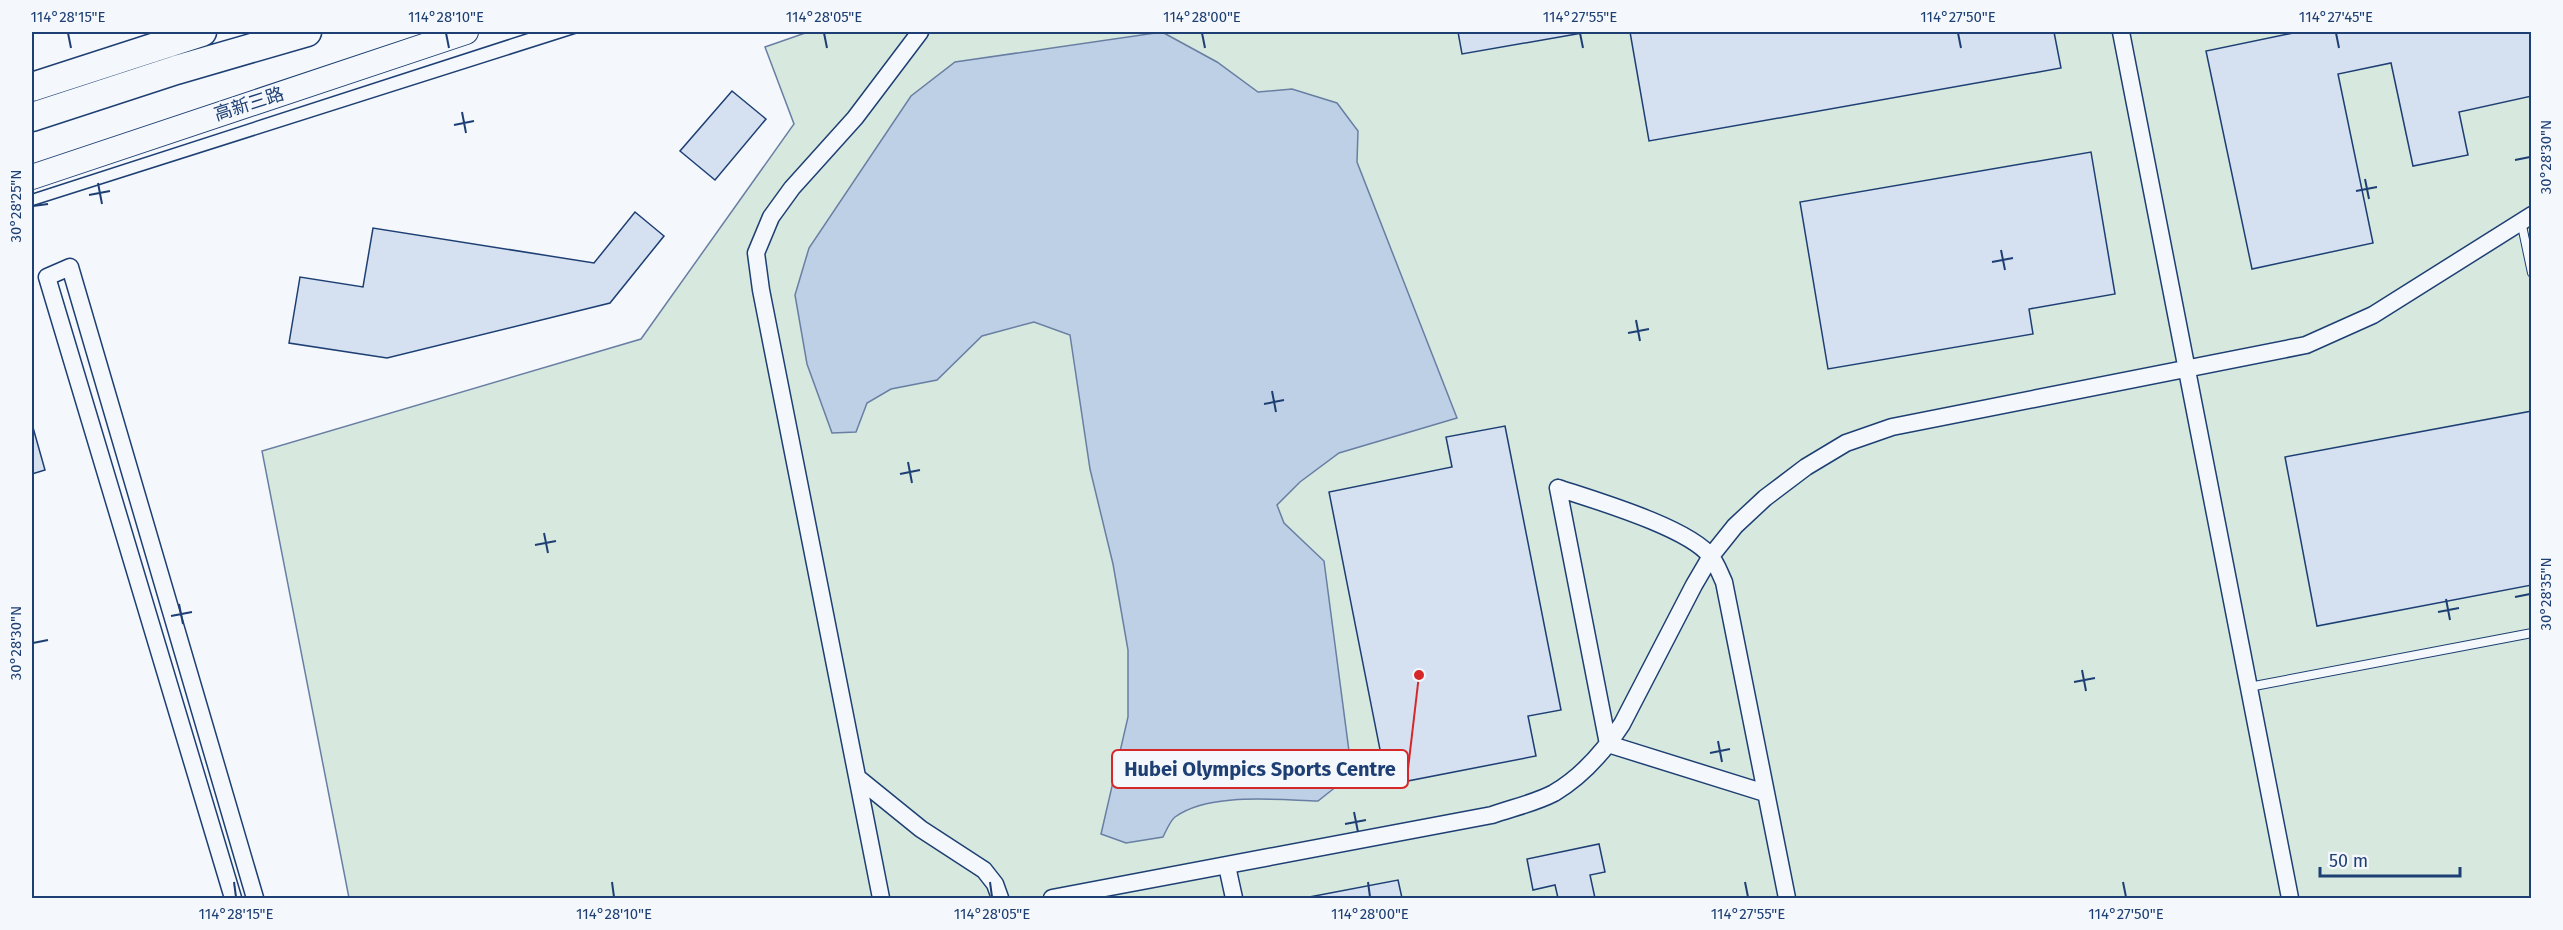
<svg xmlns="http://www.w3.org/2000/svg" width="2563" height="930" font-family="'Fira Sans','Noto Sans SC',sans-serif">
  <rect width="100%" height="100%" fill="#f4f7fb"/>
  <path fill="#d7e8df" stroke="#687fa3" stroke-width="1.5" d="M808 32H2531V898H349L262 451 641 339 794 124 765 47Z"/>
  <path fill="#bed0e5" stroke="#687fa3" stroke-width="1.5" d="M1162 32 1217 62 1258 92 1292 89 1337 103 1358 131 1357 162 1457 418 1339 453 1300 482 1277 505 1284 523 1324 561 1352 774 1318 801C1278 800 1209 792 1175 817 1170 821 1166 831 1163 837L1126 843 1101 834 1128 717V650L1113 564 1090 469 1070 335 1034 322 982 336 937 380 891 389 867 403 856 432 832 433 807 364 795 295 809 248 911 96 955 62Z"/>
  <path fill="#d5e0f0" stroke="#1d3f73" stroke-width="1.5" d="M1458 32H1588L1462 54Z
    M1630 32H2054L2061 68 1649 141Z
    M2298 32H2532V96L2459 112 2468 155 2413 166 2391 63 2338 74 2373 243 2252 269 2206 51Z
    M732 91 766 119 715 180 680 151Z
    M2091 152 2115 294 2029 309 2033 334 1828 369 1800 202Z
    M635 212 664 236 610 303 387 358 289 343 300 277 363 287 373 228 594 263Z
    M2532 411V585L2317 626 2285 457Z
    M32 424 45 470 32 474Z
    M1505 426 1561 710 1528 716 1536 756 1387 785 1329 492 1452 467 1446 437Z
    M1599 844 1605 872 1590 875 1595 898H1558L1555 885 1533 890 1527 859Z
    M1398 880 1402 898H1304Z"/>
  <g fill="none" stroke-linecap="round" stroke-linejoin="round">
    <defs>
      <path id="service" d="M2521 221 2532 273
        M2249 687 2532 633"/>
      <path id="minor" d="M2121 32 2290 898
        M1558 488C1594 500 1690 528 1711 557 1717 564 1720 574 1724 582L1787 898
        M1558 488 1608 744 1765 793
        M858 778 921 829 984 870 995 884 1000 898
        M1227 866 1234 898
        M233 898 47 277 70 267 255 898
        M881 898 761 290 756 253 771 217 792 188 855 118 920 32
        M1052 898 1492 815C1512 808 1535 803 1554 793 1581 777 1605 750 1622 724L1694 585 1711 556 1735 526 1765 498 1806 467 1846 443 1892 427 2306 345 2373 315 2532 215"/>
      <path id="secondary" d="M32 177 466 32"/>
      <path id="trunk" d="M32 87 202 32
        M32 117 176 70 307 32"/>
    </defs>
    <use href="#service" stroke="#1d3f73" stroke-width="10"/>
    <use href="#minor" stroke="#1d3f73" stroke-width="19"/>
    <use href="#secondary" stroke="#1d3f73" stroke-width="26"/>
    <use href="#trunk" stroke="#1d3f73" stroke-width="31"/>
    <use href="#service" stroke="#f4f7fb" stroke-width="8"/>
    <use href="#minor" stroke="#f4f7fb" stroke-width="16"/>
    <use href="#secondary" stroke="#f4f7fb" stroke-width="24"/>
    <use href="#trunk" stroke="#f4f7fb" stroke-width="28"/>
    <path stroke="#1d3f73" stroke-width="1.5" d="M32 194 532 32
      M32 206 580 32"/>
  </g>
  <path fill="none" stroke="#1d3f73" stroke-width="2" d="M68 33 71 48M446 33 449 48M824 33 827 48M1202 33 1205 48M1580 33 1583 48M1958 33 1961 48M2336 33 2339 48M462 112 466 133M454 125 474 121M2515 160 2530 157M2365 179 2369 199M98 183 102 204M2356 191 2377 187M89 195 110 191M33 206 48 204M2001 250 2005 270M1992 262 2013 258M1636 320 1640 341M1628 333 1649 329M1272 391 1276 412M1264 404 1284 400M908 462 912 483M900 474 920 470M544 533 548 553M535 545 556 541M2515 597 2530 594M2446 599 2450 620M179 604 183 624M2438 612 2459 608M171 616 192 612M33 643 48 640M2082 670 2086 691M2074 682 2095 678M1718 741 1722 762M1710 753 1730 749M1354 812 1358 832M1345 824 1366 820M234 882 236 897M612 882 614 897M990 882 992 897M1368 882 1370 897M1745 882 1748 897M2123 882 2126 897"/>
  <g text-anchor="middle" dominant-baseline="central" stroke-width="4.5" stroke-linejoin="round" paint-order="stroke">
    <g font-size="18" fill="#1d3f73" stroke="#f4f7fb">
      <text transform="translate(249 104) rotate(-18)">高新三路</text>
    </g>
  </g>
  <path fill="none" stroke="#d62828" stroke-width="2" d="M1419 675L1408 769"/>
  <circle fill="#d62828" stroke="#f4f7fb" stroke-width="2" cx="1419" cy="675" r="6"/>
  <rect fill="#f4f7fb" stroke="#d62828" stroke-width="2" x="1112" y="750" width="296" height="38" rx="6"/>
  <g font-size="20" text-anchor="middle" font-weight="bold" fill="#1d3f73">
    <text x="1260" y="776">Hubei Olympics Sports Centre</text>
  </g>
  <rect width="2563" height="930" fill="none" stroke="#f4f7fb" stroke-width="66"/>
  <path d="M2320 867v9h140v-9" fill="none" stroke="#1d3f73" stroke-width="3"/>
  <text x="2329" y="867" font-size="18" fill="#1d3f73" stroke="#f4f7fb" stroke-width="4.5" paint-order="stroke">50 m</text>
  <rect x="33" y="33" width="2497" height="864" fill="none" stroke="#1d3f73" stroke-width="2"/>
  <g font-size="15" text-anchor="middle" fill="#1d3f73">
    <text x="68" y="22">114°28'15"E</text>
    <text x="446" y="22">114°28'10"E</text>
    <text x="824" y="22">114°28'05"E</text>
    <text x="1202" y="22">114°28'00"E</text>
    <text x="1580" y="22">114°27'55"E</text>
    <text x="1958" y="22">114°27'50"E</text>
    <text x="2336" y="22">114°27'45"E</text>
    <text transform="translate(2546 157) rotate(-90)" y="5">30°28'30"N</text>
    <text transform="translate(16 206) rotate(-90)" y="5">30°28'25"N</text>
    <text transform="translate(2546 594) rotate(-90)" y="5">30°28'35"N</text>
    <text transform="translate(16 643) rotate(-90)" y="5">30°28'30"N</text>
    <text x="236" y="919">114°28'15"E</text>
    <text x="614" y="919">114°28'10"E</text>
    <text x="992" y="919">114°28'05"E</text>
    <text x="1370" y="919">114°28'00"E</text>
    <text x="1748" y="919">114°27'55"E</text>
    <text x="2126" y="919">114°27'50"E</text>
  </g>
</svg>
